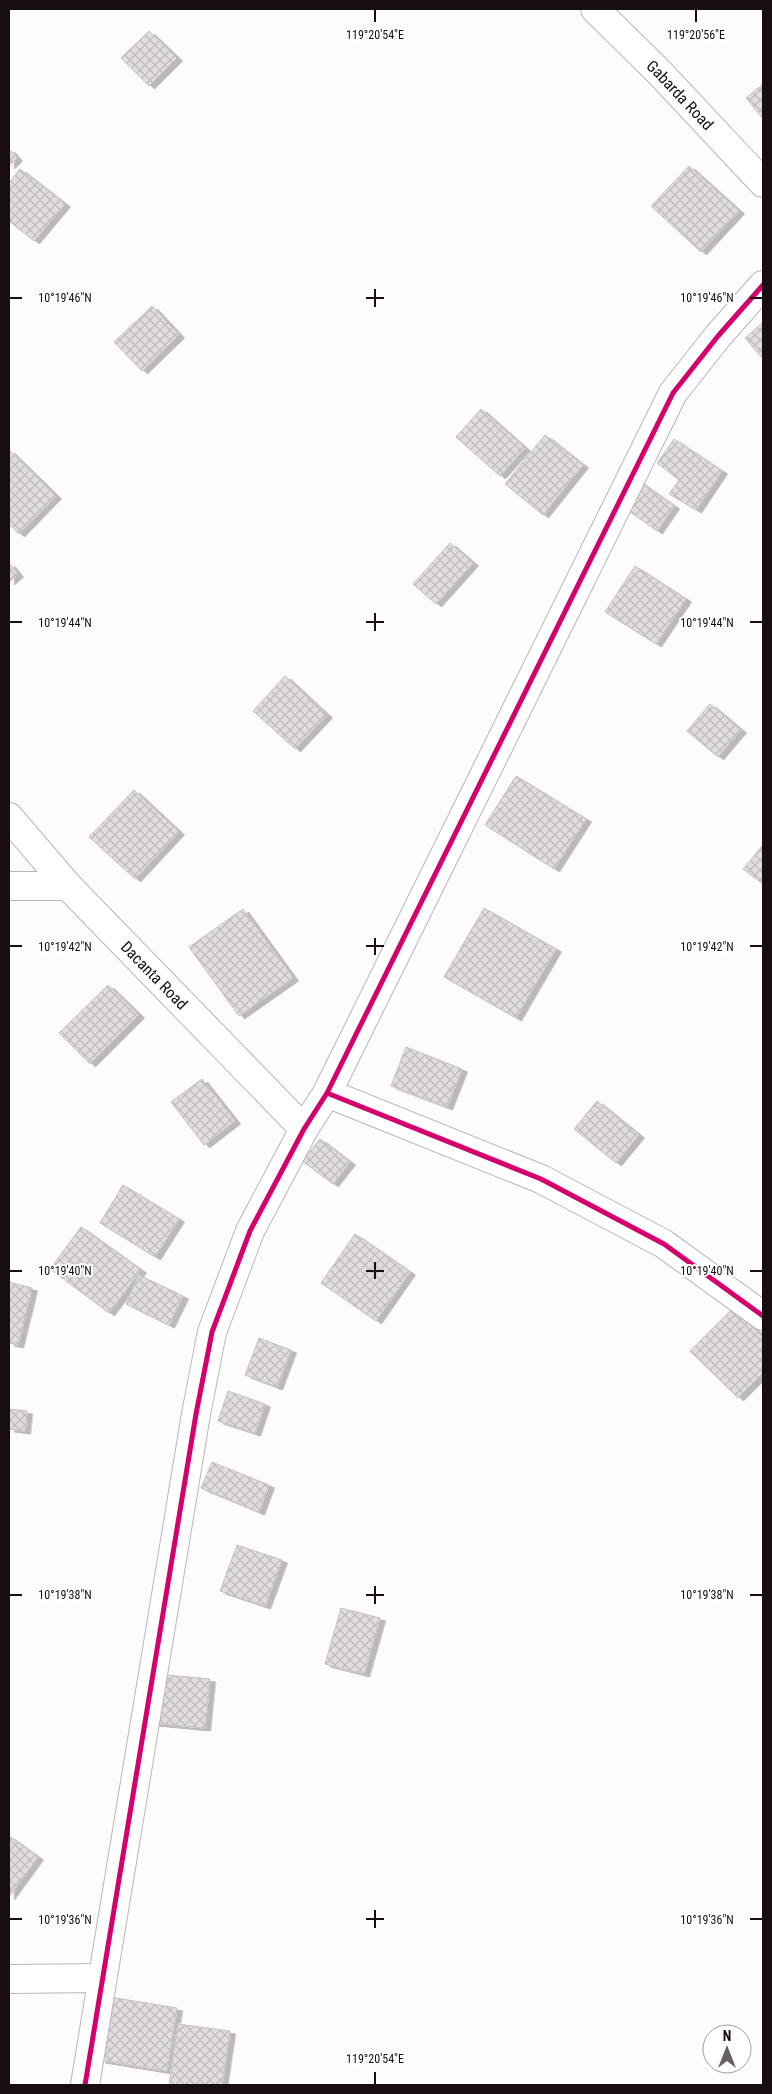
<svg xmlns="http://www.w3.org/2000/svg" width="772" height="2094" font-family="'Roboto Condensed',sans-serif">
  <defs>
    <pattern id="building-cross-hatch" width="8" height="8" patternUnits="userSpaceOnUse" patternTransform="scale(1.25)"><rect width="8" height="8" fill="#e1dcde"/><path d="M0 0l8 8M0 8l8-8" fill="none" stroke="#c0bcbe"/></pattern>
    <filter id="shadow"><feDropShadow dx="5.5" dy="3" stdDeviation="0" flood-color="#0004"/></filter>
  </defs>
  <rect width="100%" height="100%" fill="#fbfcfb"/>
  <path fill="url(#building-cross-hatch)" stroke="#c7c2c4" filter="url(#shadow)" d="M149 31 177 58 149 86 121 58Z
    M763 84V119L746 98Z
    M9 149 17 158 9 166Z
    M689 166 739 211 701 252 651 206Z
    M20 169 65 204 34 241 9 221V183Z
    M152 306 179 335 142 371 114 342Z
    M763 322V359L745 338Z
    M481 409 525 448 500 476 456 437Z
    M545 435 583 465 543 515 505 484Z
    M674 439 722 471 696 510 669 494 679 480 657 463Z
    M9 450 56 496 19 534 9 524Z
    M639 481 674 506 657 531 622 506Z
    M450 543 473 563 436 604 413 584Z
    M9 563 18 574 9 582Z
    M635 566 686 599 656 644 605 612Z
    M285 676 327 715 295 749 253 711Z
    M710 704 741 730 718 757 687 731Z
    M516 776 586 819 554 869 485 825Z
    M134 790 179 832 135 879 89 837Z
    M763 845V884L743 869Z
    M484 908 556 949 516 1018 444 977Z
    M243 909 293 978 239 1016 189 947Z
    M108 985 139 1015 90 1064 59 1033Z
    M406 1047 462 1069 447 1107 391 1086Z
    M202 1079 235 1121 204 1145 171 1102Z
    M597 1101 639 1135 616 1163 574 1129Z
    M320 1139 350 1162 333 1184 302 1161Z
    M123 1185 179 1219 155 1257 100 1223Z
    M81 1227 141 1270 109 1313 50 1269Z
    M355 1234 410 1272 376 1321 321 1283Z
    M139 1275 183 1296 169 1325 126 1304Z
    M9 1282 32 1288 18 1345 9 1343Z
    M733 1308 763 1337V1373L738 1398 690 1351Z
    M259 1338 291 1350 277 1387 245 1375Z
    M228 1391 265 1404 255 1433 218 1421Z
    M9 1409 27 1411 25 1431 9 1429Z
    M212 1462 269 1485 259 1512 201 1488Z
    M237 1545 282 1560 265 1606 220 1591Z
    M341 1608 380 1618 364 1674 325 1664Z
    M157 1674 210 1679 205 1728 152 1723Z
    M9 1836 38 1857 9 1897Z
    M110 1997 177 2008 167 2071 100 2060Z
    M178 2024 230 2031 222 2085H169Z"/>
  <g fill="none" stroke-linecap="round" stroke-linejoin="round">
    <defs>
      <g id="minor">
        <path id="s1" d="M595 9 659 72 763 183"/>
        <path id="s2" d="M9 817 68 886 304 1129"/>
        <path d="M9 886H68"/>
        <path d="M327 1093 541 1179 664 1244 763 1316"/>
        <path d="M9 1979 102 1978"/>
        <path d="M85 2085 196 1414 212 1332 250 1231 304 1129 327 1093 673 393 718 336 763 285"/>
      </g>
    </defs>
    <use href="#minor" stroke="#bbb6b8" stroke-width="30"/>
    <use href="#minor" stroke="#fefffe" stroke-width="28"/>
    <defs>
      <path id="cycleway" d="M327 1093 541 1179 664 1244 763 1316
        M85 2085 196 1414 212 1332 250 1231 304 1129 327 1093 673 393 718 336 763 285"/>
    </defs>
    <use href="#cycleway" stroke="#fff" stroke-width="8"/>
    <use href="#cycleway" stroke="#d6006c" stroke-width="5"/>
  </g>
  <path fill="none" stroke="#170d13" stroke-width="2" d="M375 10V22M696 10V22M375 289V307M10 298H22M366 298H384M750 298H762M375 613V631M10 622H22M366 622H384M750 622H762M375 938V955M10 946H22M366 946H384M750 946H762M375 1262V1279M10 1271H22M366 1271H384M750 1271H762M375 1586V1604M10 1595H22M366 1595H384M750 1595H762M375 1910V1928M10 1919H22M366 1919H384M750 1919H762M375 2072V2084"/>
  <g text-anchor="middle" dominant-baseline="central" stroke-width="4" stroke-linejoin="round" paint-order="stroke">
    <g font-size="16" fill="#170d13" stroke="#fff">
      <text stroke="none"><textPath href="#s1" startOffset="121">Gabarda Road</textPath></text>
      <text stroke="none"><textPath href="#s2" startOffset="215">Dacanta Road</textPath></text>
    </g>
  </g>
  <g font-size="12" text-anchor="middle" fill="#170d13" stroke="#fff" stroke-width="4" stroke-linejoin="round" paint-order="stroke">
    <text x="375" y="39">119°20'54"E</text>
    <text x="696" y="39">119°20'56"E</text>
    <text x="65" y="302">10°19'46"N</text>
    <text x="707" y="302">10°19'46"N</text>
    <text x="65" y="627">10°19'44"N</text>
    <text x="707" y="627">10°19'44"N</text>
    <text x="65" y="951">10°19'42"N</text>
    <text x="707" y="951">10°19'42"N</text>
    <text x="65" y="1275">10°19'40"N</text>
    <text x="707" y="1275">10°19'40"N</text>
    <text x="65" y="1599">10°19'38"N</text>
    <text x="707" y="1599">10°19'38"N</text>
    <text x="65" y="1924">10°19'36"N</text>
    <text x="707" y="1924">10°19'36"N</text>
    <text x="375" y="2063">119°20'54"E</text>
  </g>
  <rect width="772" height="2094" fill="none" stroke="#170d13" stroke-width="20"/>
  <g transform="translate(727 2049)"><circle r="24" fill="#ffffff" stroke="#a29ea1"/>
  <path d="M0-4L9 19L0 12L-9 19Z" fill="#676164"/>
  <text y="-8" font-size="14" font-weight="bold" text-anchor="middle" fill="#170d13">N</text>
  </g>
</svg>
